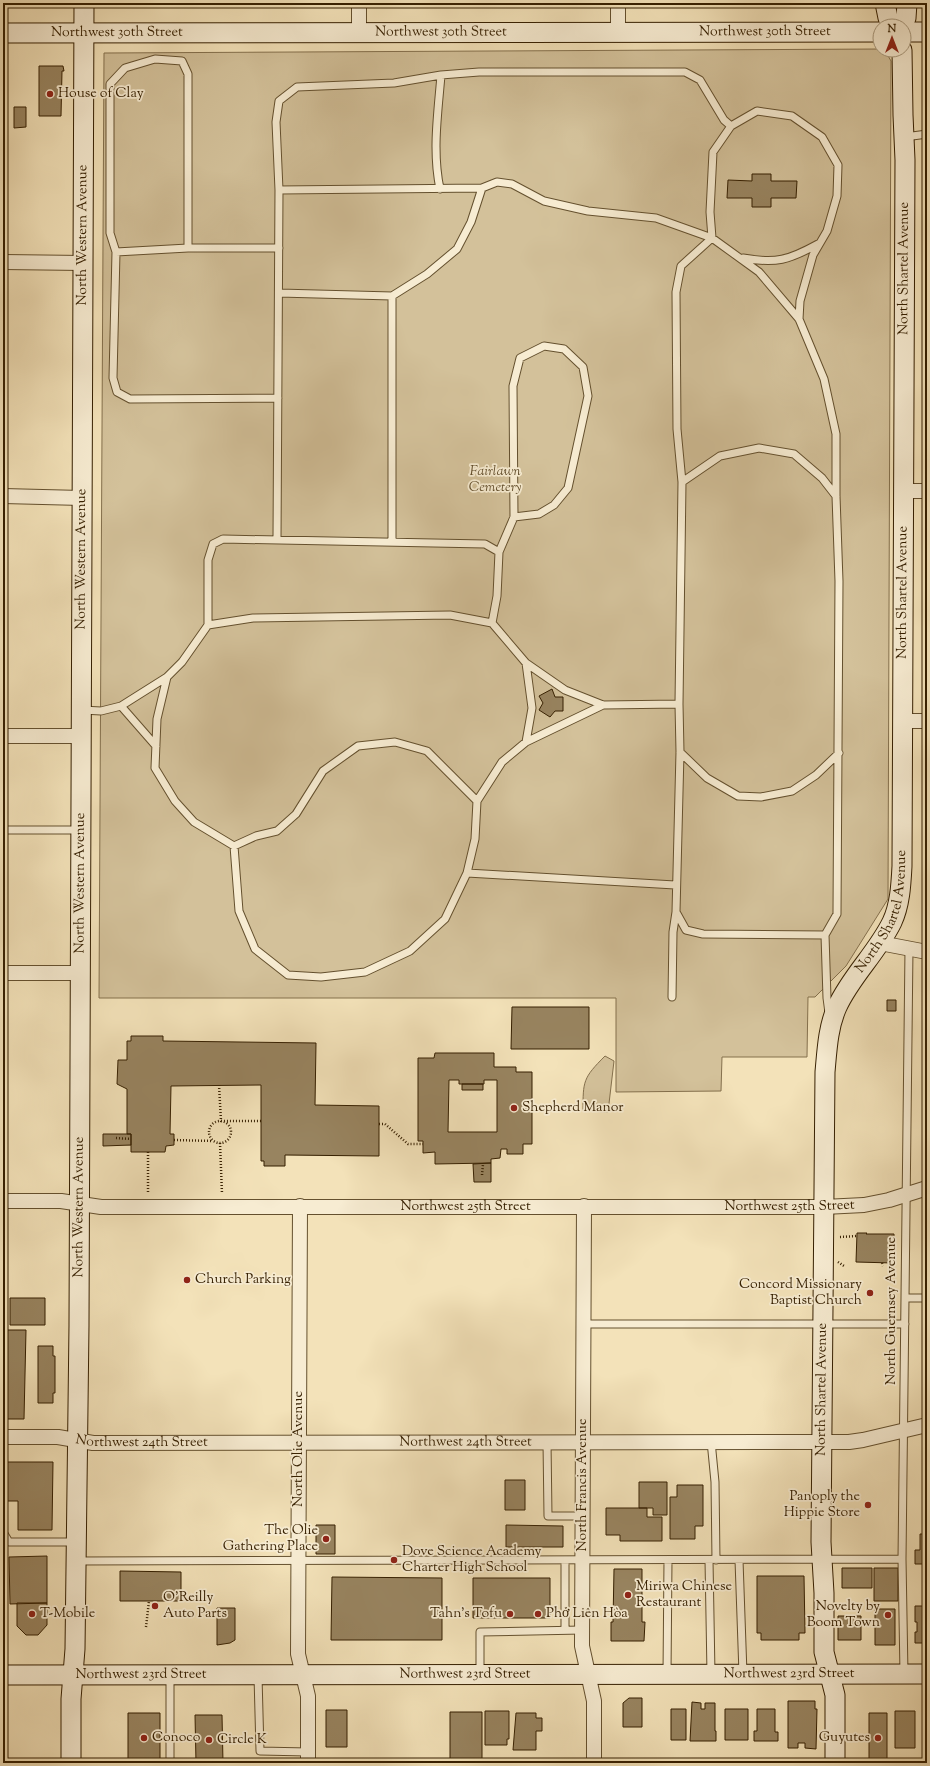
<svg xmlns="http://www.w3.org/2000/svg" width="930" height="1766" font-family="'Sorts Mill Goudy',serif">
  <rect width="100%" height="100%" fill="#f3e2b9"/>
  <filter id="stains"><feTurbulence type="fractalNoise" baseFrequency=".005" numOctaves="4"/><feColorMatrix values="0 0 0 0 .2 0 0 0 0 .09 0 0 0 0 .02 0 0 0 .5 -.17"/></filter>
  <radialGradient id="worn" r=".72"><stop offset=".6" stop-color="#630" stop-opacity="0"/><stop offset="1" stop-color="#630" stop-opacity=".3"/></radialGradient>
  <path fill="#d3c19a" stroke="#84704d" d="M880 49 886 52 891 61 888 899 846 966 815 997H808L807 1057H722L721 1091 616 1092V998H99L104 53Z
    M605 1056 614 1061 608 1112 583 1111C583 1081 583 1078 605 1056Z"/>
  <path fill="#988460" stroke="#351f00" fill-rule="evenodd" d="M39 66H63L64 71H62L61 116H39Z
    M14 107H26V127L14 128Z
    M752 174H771V181H797L796 198H771V207H752V198H727L728 180 752 181Z
    M552 689 555 697H563V711H555L550 717 539 710 543 703 539 696Z
    M887 1000H896V1011H887Z
    M512 1007H589V1049H511Z
    M131 1036H163V1041L316 1043 315 1105 379 1106V1156L285 1155V1166H264V1161H261V1085L171 1086 170 1134H174V1145L166 1146 165 1152H131V1134H127V1089L117 1084 118 1060H127V1041H131Z
    M435 1053H494V1067H516V1072H532V1144H523V1154H507V1149H501L500 1158 491 1159V1163L435 1164V1152L423 1153V1141H418V1058H434ZM449 1080H459V1084H484V1080H497V1132H448Z
    M462 1084H483V1090H462Z
    M103 1134H131V1145L103 1146Z
    M491 1163V1182H474L473 1164Z
    M857 1233H867L866 1234H894L893 1263 856 1262Z
    M10 1298H45V1325H10Z
    M3 1330H26L24 1419H3Z
    M38 1346H53V1356H55V1393H53V1403H38Z
    M3 1462H53L52 1530H18V1501H3Z
    M505 1480H525V1510H505Z
    M639 1482H667V1515H653V1508H639Z
    M677 1485H703V1526H695V1539H670V1497H677Z
    M606 1508H647V1517H662V1541H620V1535H606Z
    M316 1525H335V1554H316Z
    M506 1525 563 1526V1547H506Z
    M920 1534H927V1564H915V1550H920Z
    M47 1556V1603L10 1604 9 1557Z
    M842 1568H872V1588H842Z
    M874 1568H898V1601H874Z
    M614 1569H642V1622H645L644 1641H611V1622H613Z
    M120 1571 181 1572V1601H120Z
    M757 1576H804L805 1633H799V1640H761V1633H757Z
    M332 1577 442 1578V1640H331Z
    M473 1578H550V1618H473Z
    M17 1603H47V1625L38 1635H26L17 1626Z
    M923 1605H927V1643H915V1632H917V1622H915V1606H923Z
    M217 1608H235V1640L230 1643 217 1645Z
    M875 1609H895V1645H875Z
    M838 1616H861V1640H838Z
    M629 1698H642V1727H623V1703Z
    M788 1701H815V1709H817L816 1749 805 1748V1743H798V1748H788Z
    M692 1702 701 1703V1709H705V1703H715V1731H716V1741H690Z
    M671 1709H686V1740H671Z
    M725 1709H748V1740H725Z
    M757 1709H775V1732H778V1741H754V1731H757Z
    M326 1710H347V1747H326Z
    M485 1711H509V1739H507V1745H485Z
    M895 1711H915V1748H895Z
    M450 1712H482V1763H450Z
    M128 1713H160V1763H128Z
    M516 1713H536V1718H542V1731H536V1750H513Z
    M869 1713H887V1763H869Z
    M195 1715H222L223 1763H196Z"/>
  <g fill="none" stroke-linecap="round" stroke-linejoin="round">
    <defs>
      <path id="lane" d="M905 137 927 134
        M440 189C432 151 438 113 441 75
        M279 190 482 188 497 182 512 184 544 201 588 211 656 218 712 238 759 272 799 319 824 379 836 434V496L839 581 837 914 825 935 827 998 829 1013
        M188 248V74L182 61 155 59 125 68 110 84V233L116 252 113 378 117 392 130 399 278 398
        M116 252 188 248H279
        M743 258C776 264 789 260 818 244
        M279 293 392 296 427 274 457 249 471 222 482 188
        M392 296V542
        M682 482 677 429 676 292 681 266 712 238 710 212 713 152 731 126
        M277 539 279 190 276 122 279 101 297 87 394 83 441 75 479 72H685L700 80 724 120 731 126 757 111 792 116 822 137 838 165 837 196 827 231 813 255 800 301 799 319
        M499 552 514 517 513 386 520 358 544 346 564 349 583 367 588 396 568 488 554 505 539 514 514 517
        M208 625V560L213 544 223 539 485 544 499 552 497 596 492 623 526 663 565 690 603 705 679 704
        M121 706 167 677
        M82 710 101 711 121 706 156 746
        M526 742 532 708 526 663
        M680 752 707 778 738 796 761 797 792 791 816 775 839 753
        M3 830H80
        M234 846 239 911 255 949 288 975 321 977 365 972 410 951 445 919 467 873 475 839 477 801 502 762 526 742 603 705
        M234 846 194 822 175 801 155 768 157 719 167 677 182 662 208 625 253 618 450 615 492 623
        M234 846 256 836 277 831 296 814 323 771 358 746 395 742 427 751 477 801
        M467 873 675 885
        M825 935 703 934 686 930 676 912 680 752 679 704 682 482 720 456 759 448 794 454 822 478 836 496
        M672 997 673 932 676 912
        M905 1298H927
        M583 1324H905
        M711 1441 715 1482 716 1560
        M547 1442 548 1516H583
        M3 1532 9 1542H75
        M565 1560V1630
        M709 1560 711 1674
        M739 1560 743 1674
        M77 1561 902 1559
        M480 1674V1632L582 1630
        M667 1674 668 1560
        M904 1674 902 1559 909 949
        M258 1676 260 1751 308 1752
        M170 1763V1675"/>
      <g id="street">
        <path d="M359 3V33"/>
        <path d="M618 32V3"/>
        <path d="M3 262 83 263"/>
        <path d="M903 491H927"/>
        <path d="M3 496 82 498"/>
        <path d="M902 721H927"/>
        <path d="M3 736H81"/>
        <path d="M880 943 927 952"/>
        <path d="M3 973H80"/>
        <path id="s1" d="M3 1201H61L101 1207H824L864 1205 889 1200 927 1188"/>
        <path d="M300 1206 298 1654 308 1696V1763"/>
        <path d="M584 1206 582 1646 594 1701V1763"/>
        <path id="s2" d="M3 1437H58L93 1443 849 1442 863 1440 927 1425"/>
      </g>
      <g id="secondary">
        <path d="M885 3 888 18 895 26"/>
        <path d="M903 26 906 18 907 3"/>
        <path d="M904 32H927"/>
        <path id="s3" d="M3 33 880 32"/>
        <path id="s4" d="M3 1675 927 1674"/>
        <path id="s5" d="M71 1763V1699L75 1649 79 1325 84 3"/>
        <path id="s6" d="M835 1763V1695L824 1652V1593L821 1542 825 1072C827 1050 828 1027 837 1007 851 976 877 953 892 922 900 905 901 885 902 866L905 160 903 115 902 50"/>
      </g>
    </defs>
    <use href="#lane" stroke="#64502e" stroke-width="9"/>
    <use href="#street" stroke="#64502e" stroke-width="16"/>
    <use href="#secondary" stroke="#351f00" stroke-width="21"/>
    <path stroke="#351f00" stroke-width="2.5" stroke-dasharray="1 2" stroke-linecap="butt" d="M219 1085 221 1121H261
      M209 1132a11 11 0 1 1 22 0a11 11 0 1 1-22 0Z
      M379 1124H385L408 1144H423
      M116 1138 131 1139
      M174 1140 213 1141
      M220 1143 222 1194
      M148 1152V1193
      M482 1175 483 1164
      M840 1237 857 1236
      M838 1262 844 1266
      M882 1263 883 1266
      M146 1627 149 1601"/>
    <use href="#lane" stroke="#f7ecd2" stroke-width="7"/>
    <use href="#street" stroke="#f7ecd2" stroke-width="14"/>
    <use href="#secondary" stroke="#f7ecd2" stroke-width="19"/>
  </g>
  <g fill="#8f2418" stroke="#f7ecd2" stroke-width="1.5">
    <circle cx="50" cy="94" r="4"/>
    <circle cx="514" cy="1108" r="4"/>
    <circle cx="187" cy="1280" r="4"/>
    <circle cx="870" cy="1293" r="4"/>
    <circle cx="868" cy="1505" r="4"/>
    <circle cx="326" cy="1539" r="4"/>
    <circle cx="394" cy="1560" r="4"/>
    <circle cx="628" cy="1595" r="4"/>
    <circle cx="155" cy="1606" r="4"/>
    <circle cx="32" cy="1614" r="4"/>
    <circle cx="510" cy="1614" r="4"/>
    <circle cx="538" cy="1614" r="4"/>
    <circle cx="888" cy="1615" r="4"/>
    <circle cx="144" cy="1738" r="4"/>
    <circle cx="878" cy="1738" r="4"/>
    <circle cx="209" cy="1740" r="4"/>
  </g>
  <g text-anchor="middle" dominant-baseline="central" stroke-width="3.5" stroke-linejoin="round" paint-order="stroke">
    <g font-size="14" fill="#351f00" stroke="#f7ecd2">
      <text stroke="none"><textPath href="#s3" startOffset="762">Northwest 30th Street</textPath></text>
      <text stroke="none"><textPath href="#s3" startOffset="114">Northwest 30th Street</textPath></text>
      <text stroke="none"><textPath href="#s3" startOffset="438">Northwest 30th Street</textPath></text>
      <text stroke="none"><textPath href="#s5" startOffset="1528">North Western Avenue</textPath></text>
      <text stroke="none"><textPath href="#s6" startOffset="1515">North Shartel Avenue</textPath></text>
      <text stroke="none"><textPath href="#s5" startOffset="1204">North Western Avenue</textPath></text>
      <text stroke="none"><textPath href="#s6" startOffset="1191">North Shartel Avenue</textPath></text>
      <text stroke="none"><textPath href="#s5" startOffset="880">North Western Avenue</textPath></text>
      <text stroke="none"><textPath href="#s6" startOffset="867">North Shartel Avenue</textPath></text>
      <text stroke="none"><textPath href="#s1" startOffset="463">Northwest 25th Street</textPath></text>
      <text stroke="none"><textPath href="#s1" startOffset="787">Northwest 25th Street</textPath></text>
      <text stroke="none"><textPath href="#s5" startOffset="556">North Western Avenue</textPath></text>
      <text transform="translate(892 1311) rotate(-90)">North Guernsey Avenue</text>
      <text stroke="none"><textPath href="#s6" startOffset="375">North Shartel Avenue</textPath></text>
      <text stroke="none"><textPath href="#s2" startOffset="139">Northwest 24th Street</textPath></text>
      <text stroke="none"><textPath href="#s2" startOffset="463">Northwest 24th Street</textPath></text>
      <text transform="translate(299 1449) rotate(-90)">North Olie Avenue</text>
      <text transform="translate(583 1485) rotate(-90)">North Francis Avenue</text>
      <text stroke="none"><textPath href="#s4" startOffset="786">Northwest 23rd Street</textPath></text>
      <text stroke="none"><textPath href="#s4" startOffset="138">Northwest 23rd Street</textPath></text>
      <text stroke="none"><textPath href="#s4" startOffset="462">Northwest 23rd Street</textPath></text>
    </g>
    <g font-size="14" fill="#351f00" stroke="#f7ecd2" text-anchor="start">
      <text x="58" y="94">House of Clay</text>
      <text x="522" y="1108">Shepherd Manor</text>
      <text x="195" y="1280">Church Parking</text>
      <text x="862" y="1285" text-anchor="end">Concord Missionary<tspan x="862" dy="16">Baptist Church</tspan></text>
      <text x="860" y="1497" text-anchor="end">Panoply the<tspan x="860" dy="16">Hippie Store</tspan></text>
      <text x="318" y="1531" text-anchor="end">The Olie<tspan x="318" dy="16">Gathering Place</tspan></text>
      <text x="402" y="1552">Dove Science Academy<tspan x="402" dy="16">Charter High School</tspan></text>
      <text x="636" y="1587">Miriwa Chinese<tspan x="636" dy="16">Restaurant</tspan></text>
      <text x="163" y="1598">O'Reilly<tspan x="163" dy="16">Auto Parts</tspan></text>
      <text x="880" y="1607" text-anchor="end">Novelty by<tspan x="880" dy="16">Boom Town</tspan></text>
      <text x="40" y="1614">T-Mobile</text>
      <text x="502" y="1614" text-anchor="end">Tahn's Tofu</text>
      <text x="546" y="1614">Phở Liên Hòa</text>
      <text x="152" y="1738">Conoco</text>
      <text x="870" y="1738" text-anchor="end">Guyutes</text>
      <text x="217" y="1740">Circle K</text>
    </g>
    <g font-size="14" font-style="italic" fill="#64502e" stroke="#f7ecd2">
      <text x="495" y="472">Fairlawn<tspan x="495" dy="16">Cemetery</tspan></text>
    </g>
  </g>
  <rect width="930" height="1766" fill="none" stroke="#f3e2b9" stroke-width="16"/>
  <rect x="4" y="4" width="922" height="1758" fill="none" stroke="#351f00" stroke-width="2"/>
  <rect x="8" y="8" width="914" height="1750" fill="none" stroke="#351f00"/>
  <g transform="translate(892 38)"><circle r="19" fill="#f7ecd2" stroke="#a99a7e"/>
  <path d="M0-3L7 15L0 10L-7 15Z" fill="#8f2418"/>
  <text y="-6" font-size="11" font-weight="bold" text-anchor="middle" fill="#351f00">N</text>
  </g>
  <rect width="100%" height="100%" filter="url(#stains)"/>
  <rect width="100%" height="100%" fill="url(#worn)"/>
</svg>
